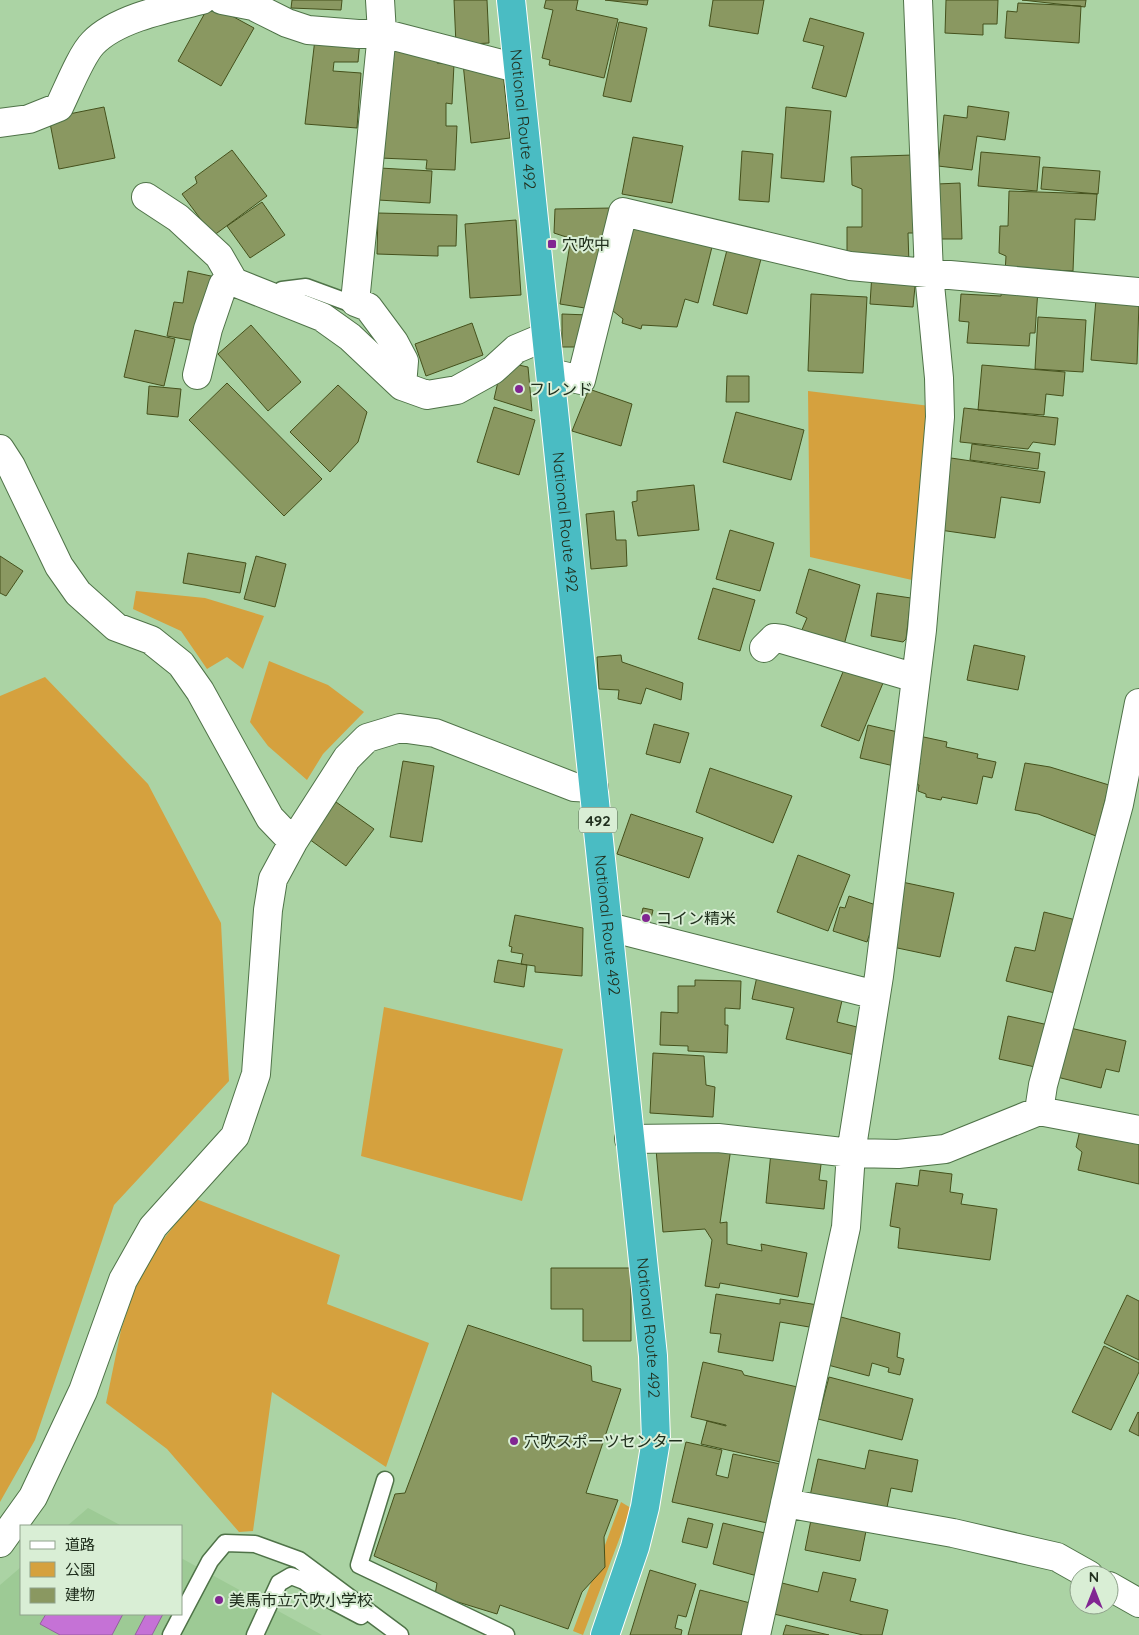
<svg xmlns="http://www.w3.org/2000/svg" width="1139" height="1635" font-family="Quicksand,'Noto Sans JP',sans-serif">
  <rect width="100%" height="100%" fill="#abd3a4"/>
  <path fill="#9dca95" d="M88 1508 122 1526H67Z
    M181 1558 322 1635H0V1585L21 1567V1614H181Z"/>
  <path fill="#d5a13e" d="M808 391 930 406 912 580 810 557Z
    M136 591 205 598 264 616 243 669 227 657 207 669 181 631 133 609Z
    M269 661 328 685 364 712 323 754 307 780 268 746 250 722Z
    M45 677 148 784 221 923 229 1081 114 1205 35 1440 0 1502V696Z
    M384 1007 563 1049 522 1201 361 1156Z
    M196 1199 340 1255 327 1304 429 1343 386 1467 272 1392 253 1531 239 1532 167 1449 106 1403 121 1330 143 1264Z
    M621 1502 631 1508 583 1635 573 1631Z"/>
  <path fill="#c572d6" stroke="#945e9e" d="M46 1614H123L112 1635H60L40 1624Z
    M146 1614H163L152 1635H135Z"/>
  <path fill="#8a9861" stroke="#45511c" d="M292 0H342L341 10 291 8Z
    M454 0H487L489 43 456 45Z
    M546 0H578L576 10 618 19 604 78 549 65 550 60 542 58 553 10 544 8Z
    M605 0H648L647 5Z
    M713 0H764L758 34 709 26Z
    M946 0H998L997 24H983V35L945 33Z
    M1022 0H1086L1085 7Z
    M1018 3 1081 6 1079 43 1005 38 1007 11 1017 12Z
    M210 4 254 28 221 86 178 61Z
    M810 18 864 33 846 97 812 88 824 46 803 41Z
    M619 22 647 28 631 102 603 96Z
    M315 39 360 41 358 62H334L333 71 361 73 357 128 305 124Z
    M384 48 420 49 437 57V63L454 64 452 104 446 103V126H457L455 170 426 169 427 160 380 158Z
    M463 63 503 73 510 138 471 143Z
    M968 106 1009 112 1005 140 977 136 972 170 938 166 944 115 967 118Z
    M104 107 115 158 59 169 49 118Z
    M786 107 831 111 824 182 781 178Z
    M633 137 683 146 672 203 622 194Z
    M232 150 267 196 213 236 182 194 197 183 195 177Z
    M742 151 773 154 769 202 739 200Z
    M981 152 1040 157 1037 191 978 186Z
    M913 155 915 233H908L909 264 847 260V227H862V189L852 185 851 157Z
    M1043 167 1100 171 1098 194 1041 189Z
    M380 168 432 171 430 203 378 200Z
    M960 183 962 239H938L937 184Z
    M1009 191 1097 194 1095 220 1075 219 1073 271 1050 270V275L1005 273 1006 256 999 253 1000 226H1008Z
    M262 202 285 235 250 258 227 226Z
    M612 208 600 248 554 233 555 209Z
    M378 213 457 215 456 246H438V256L377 254Z
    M516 220 521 295 470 298 465 224Z
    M633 223 713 243 698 303 685 299 677 327 642 325 641 329 622 323 623 319 608 307Z
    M729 242 763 251 747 314 713 305Z
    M570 244 600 248 591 309 560 304Z
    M188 271 220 278 201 342 167 336 174 302 183 303Z
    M872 273 916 276 913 307 870 304Z
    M1002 287 1038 289 1035 333H1030L1029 346 967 343 969 322 959 321 961 294 1001 296Z
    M811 294 867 297 863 373 808 371Z
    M1096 299 1139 302 1137 364 1091 360Z
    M562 314 589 315 588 347H562Z
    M1038 317 1086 320 1083 372 1035 369Z
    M472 323 483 355 426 376 415 344Z
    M251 325 301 382 268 411 218 354Z
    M135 330 175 339 164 386 124 377Z
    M509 363 528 367 532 411 494 399 500 373Z
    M982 365 1065 372 1063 396 1046 394 1044 415 978 410Z
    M727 376H749V402H726Z
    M227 383 322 479 284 516 189 420Z
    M338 385 367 412 358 442 330 472 290 432Z
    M149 386 181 389 178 417 147 414Z
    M589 389 632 404 621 446 572 431Z
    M494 407 535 420 519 475 477 462Z
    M964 408 1058 418 1055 445 1033 442 1028 449 960 442Z
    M736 412 804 430 791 480 723 462Z
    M972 444 1040 453 1038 469 970 460Z
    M951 458 1045 472 1040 503 1001 497 995 538 940 530Z
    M694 485 699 530 638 536 632 502 637 501V491Z
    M614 511 616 540H626L627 566 591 569 586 514Z
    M730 530 774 543 760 591 716 579Z
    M188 553 246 563 240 593 183 583Z
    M0 556 23 571 6 596 0 593Z
    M256 556 286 564 275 607 244 599Z
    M809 569 860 585 844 645 801 632 807 618 796 613Z
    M713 588 755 600 740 651 698 639Z
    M877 593 911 598 906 639 903 642 871 636Z
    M974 645 1025 656 1018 690 967 680Z
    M621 655 622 662 683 683 681 700 646 688 641 704 618 699 619 690 599 689 597 657Z
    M845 667 883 683 859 741 821 726Z
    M654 724 689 733 680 763 646 754Z
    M868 725 902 733 894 766 860 758Z
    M919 736 947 742 946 747 978 754 977 758 996 762 992 778 983 776 977 804 942 797 941 800 926 797V794L918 791 919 785 915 784 920 763 913 762Z
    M403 761 434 766 422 842 390 837Z
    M1025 763 1050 767 1109 785 1096 836 1038 814 1015 810Z
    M710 768 792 796 773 843 696 812Z
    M336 802 374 829 346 866 309 839Z
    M631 814 703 838 689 878 617 854Z
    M798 855 850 875 828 931 777 912Z
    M902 882 954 893 940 957 888 946Z
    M849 896 879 906 867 942 833 931 840 907 845 908Z
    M643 908 653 910 649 927 639 925Z
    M1044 912 1076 920 1059 994 1006 981 1015 947 1035 951Z
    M515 915 583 928 582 976 535 972V966L521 964 523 954 511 952 512 947 509 946Z
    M498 960 527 965 524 987 494 982Z
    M758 972 844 992 837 1022 865 1029 859 1056 786 1039 794 1008 752 999Z
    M695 980 741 981 740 1009 725 1008V1025H728L727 1053 688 1051V1046L660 1045 661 1012 678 1013V986H695Z
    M1008 1016 1053 1026 1044 1069 999 1059Z
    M1066 1027 1126 1041 1119 1072 1106 1069 1101 1088 1053 1076Z
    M653 1053 704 1056 706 1085 715 1087 713 1117 650 1113Z
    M1080 1130 1139 1143V1184L1078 1170 1082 1152 1076 1147Z
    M731 1148 720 1223 727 1222V1244L762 1251 761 1244 807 1253 798 1297 720 1283 719 1288 705 1286 712 1240 705 1229 663 1232 656 1149Z
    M771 1152 822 1157 819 1180 827 1181 824 1209 766 1203Z
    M920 1170 952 1174 950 1192 963 1194 961 1204 997 1209 990 1260 898 1248 900 1228 890 1226 896 1183 918 1186Z
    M551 1268H631V1341H583V1309H551Z
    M716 1294 780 1304V1299L818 1305 815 1328 780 1322 773 1361 718 1352 721 1334 710 1333Z
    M1127 1295 1139 1301V1360L1104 1343Z
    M841 1317 900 1333 897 1357 904 1359 900 1375 888 1372 889 1368 872 1363 869 1376 828 1365Z
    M468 1325 591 1366 592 1381 621 1389 586 1493 618 1500 604 1537 605 1567 582 1592 568 1629 500 1605 497 1614 435 1595 437 1583 374 1556 395 1494 405 1493Z
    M1104 1346 1139 1363V1372L1111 1430 1072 1412Z
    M703 1362 742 1371 744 1375 802 1388 785 1463 701 1444 707 1421 726 1426V1425L691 1417Z
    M829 1377 913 1399 902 1440 818 1419Z
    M1138 1412 1139 1413V1436L1129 1431Z
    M686 1442 722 1450 716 1475 728 1478 733 1454 785 1465 772 1524 672 1502Z
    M869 1450 918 1460 912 1492 891 1488 886 1512 810 1496 818 1459 865 1469Z
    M812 1515 867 1526 860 1561 805 1550Z
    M688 1518 713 1524 707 1548 682 1542Z
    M723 1523 769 1534 761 1577 713 1564Z
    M650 1570 696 1584 686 1617 678 1615 675 1628 682 1630 681 1635H630Z
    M823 1572 856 1579 850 1601 888 1610 882 1635H863L774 1614 782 1583 818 1592Z
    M700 1590 758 1605 749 1635H688Z
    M786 1625 829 1635H783Z"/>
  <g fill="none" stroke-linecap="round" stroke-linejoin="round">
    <defs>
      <path id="lane" d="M277 299 282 290 306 287 347 302H355
        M385 1480 359 1565 506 1635
        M171 1635 210 1561 225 1543 255 1544 299 1560 400 1635
        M255 1635 279 1583 291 1576 304 1581 325 1597 361 1616"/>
      <path id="street" d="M222 0 253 6 287 23 308 30 358 34 382 33 517 68
        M380 0 382 33 355 302 368 307 394 342 404 361 402 386
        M0 123 29 119 59 107C67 91 81 55 93 43 117 18 169 8 202 0
        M146 197 178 218 219 256 234 282 322 317 350 337 402 386 427 395 457 390 493 370 516 349 547 336
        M551 373 581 380 623 212 850 266 1139 292
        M197 375 208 329 223 285 234 282
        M0 449 11 466 59 566 78 593 116 627 151 640 181 664 200 691 270 818 293 842
        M764 648 774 638 782 639 916 678
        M609 927 876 995
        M1039 1111 1043 1085 1119 804 1139 703
        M629 1139 718 1138 851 1153 898 1154 945 1149 1039 1111 1139 1130
        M785 1503 953 1533 1057 1557 1089 1575
        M0 1543 33 1497 83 1391 123 1280 153 1227 235 1136 256 1074 268 910 273 879 293 842 347 758 367 738 400 728 435 733 574 787 594 788
        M1109 1586 1139 1603
        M756 1635 846 1227 851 1153 879 976 922 630 940 417 939 378 929 274 918 0"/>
      <g id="highway">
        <path id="s1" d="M511 0 653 1356 656 1440 645 1507 635 1547 605 1635"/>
      </g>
    </defs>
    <use href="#lane" stroke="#4f7348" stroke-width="19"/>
    <use href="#street" stroke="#4f7348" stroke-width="30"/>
    <use href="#highway" stroke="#fff" stroke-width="30"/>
    <use href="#lane" stroke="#fff" stroke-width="16"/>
    <use href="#street" stroke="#fff" stroke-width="28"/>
    <use href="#highway" stroke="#4abcc3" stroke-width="28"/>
  </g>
  <g fill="#812692" stroke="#d9eed5" stroke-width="2">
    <rect x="547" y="239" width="10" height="10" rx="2.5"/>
    <circle cx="519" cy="389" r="5"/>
    <circle cx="646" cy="918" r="5"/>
    <circle cx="514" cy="1441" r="5"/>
    <circle cx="219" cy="1600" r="5"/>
  </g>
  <g text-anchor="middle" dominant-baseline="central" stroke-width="4" stroke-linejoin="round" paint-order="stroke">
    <rect fill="#d9eed5" stroke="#586854" stroke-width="1" x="579" y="807.5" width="38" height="25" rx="4"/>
    <g font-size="15" font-weight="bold" fill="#202f1d">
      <text x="598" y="820">492</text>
    </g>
    <g font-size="16" fill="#202f1d" stroke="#d9eed5">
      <text stroke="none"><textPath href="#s1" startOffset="120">National Route 492</textPath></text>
      <text stroke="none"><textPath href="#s1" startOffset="525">National Route 492</textPath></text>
      <text stroke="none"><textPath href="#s1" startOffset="930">National Route 492</textPath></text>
      <text stroke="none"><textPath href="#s1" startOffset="1335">National Route 492</textPath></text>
    </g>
    <g font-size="16" fill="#202f1d" stroke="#d9eed5" text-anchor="start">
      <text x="562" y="244">穴吹中</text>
      <text x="529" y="389">フレンド</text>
      <text x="656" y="918">コイン精米</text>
      <text x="524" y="1441">穴吹スポーツセンター</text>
      <text x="229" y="1600">美馬市立穴吹小学校</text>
    </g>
  </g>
  <rect x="20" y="1525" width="162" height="90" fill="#d9eed5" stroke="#8fa28b"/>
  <rect x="30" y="1541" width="25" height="8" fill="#ffffff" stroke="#8fa28b"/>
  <text x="65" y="1550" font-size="15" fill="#202f1d">道路</text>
  <rect x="30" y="1562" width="25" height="15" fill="#d5a13e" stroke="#8fa28b"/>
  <text x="65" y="1575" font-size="15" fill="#202f1d">公園</text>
  <rect x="30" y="1588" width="25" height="15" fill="#8a9861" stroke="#8fa28b"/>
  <text x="65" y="1600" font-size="15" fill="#202f1d">建物</text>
  <g transform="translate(1094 1590)"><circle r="24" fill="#d9eed5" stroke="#8fa28b"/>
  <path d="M0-4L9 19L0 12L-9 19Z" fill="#812692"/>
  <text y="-8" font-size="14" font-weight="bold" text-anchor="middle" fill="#202f1d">N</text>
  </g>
</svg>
